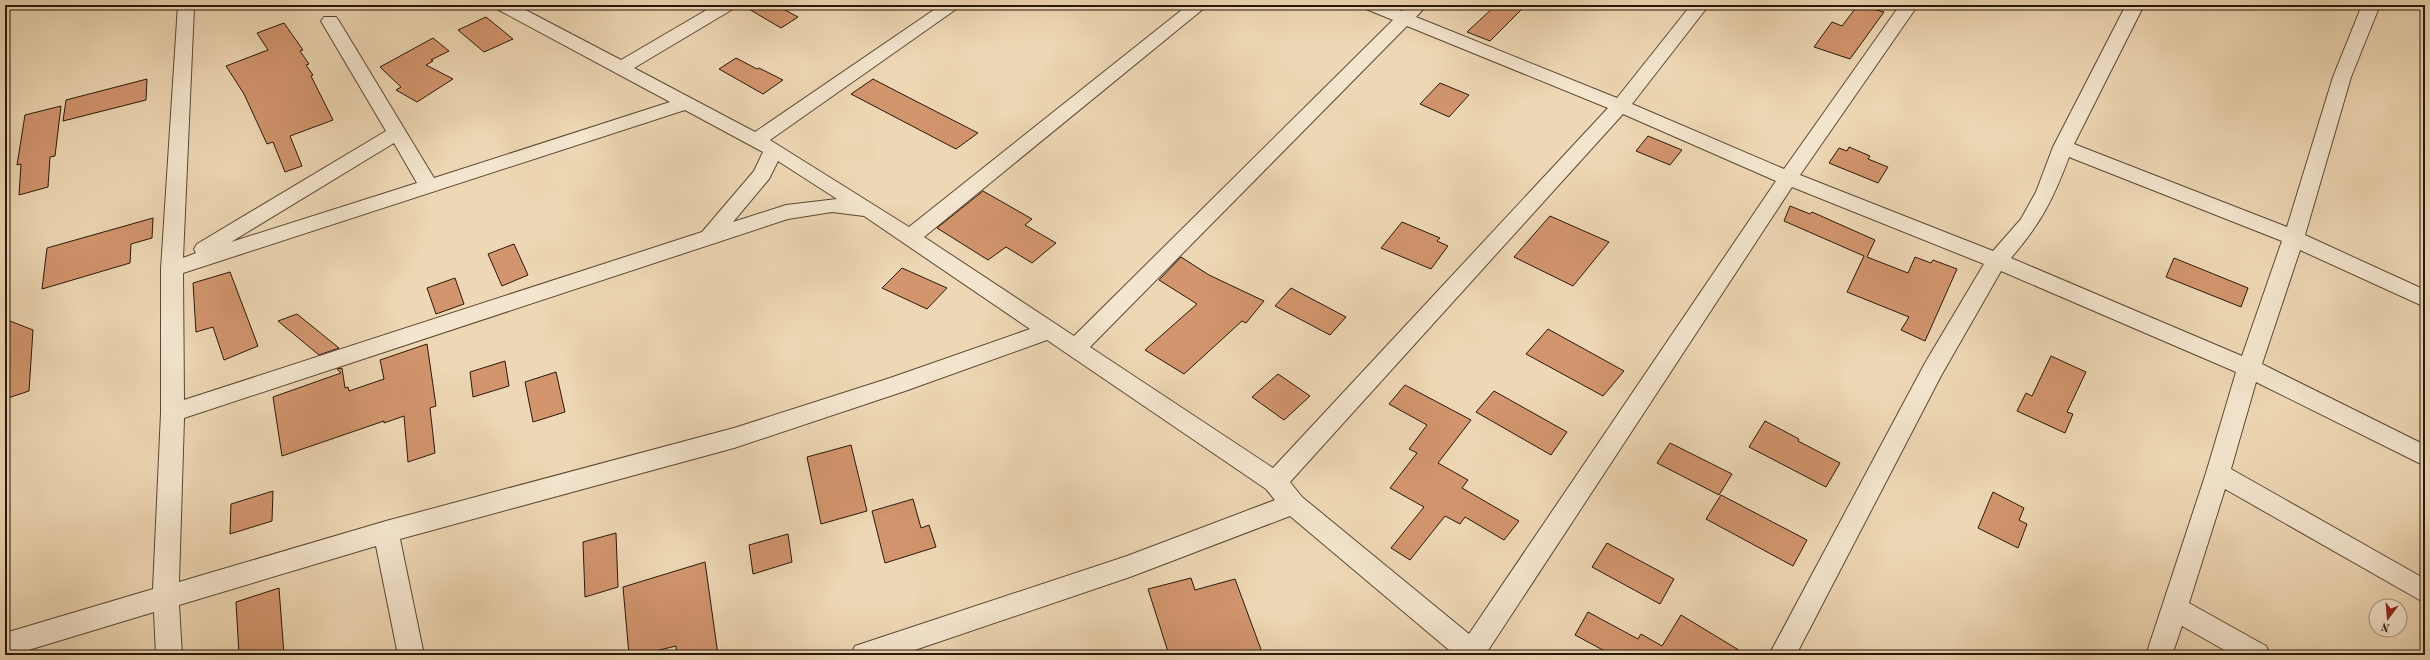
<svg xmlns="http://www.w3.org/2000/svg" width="2430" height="660" font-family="'Old Standard TT',serif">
  <rect width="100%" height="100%" fill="#eed7b4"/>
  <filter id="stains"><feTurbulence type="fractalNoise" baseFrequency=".005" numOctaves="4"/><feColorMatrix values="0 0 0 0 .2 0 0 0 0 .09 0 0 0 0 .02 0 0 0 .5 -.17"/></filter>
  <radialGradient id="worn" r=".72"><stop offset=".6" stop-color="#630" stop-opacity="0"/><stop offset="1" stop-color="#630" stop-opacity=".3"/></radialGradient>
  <path fill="#d2956e" stroke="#291809" d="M742 5H776L798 17 781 28Z
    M1496 5H1526L1490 41 1467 32Z
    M1858 5 1884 12 1850 59 1814 47 1832 22 1842 26Z
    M486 17 513 39 484 52 458 30Z
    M284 23 303 50 300 51 309 64 306 65 313 75 311 76 333 120 290 136 302 166 285 172 273 142 267 144 244 94 226 66 268 50 257 33Z
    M433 38 449 51 431 60 433 61 426 65 453 79 417 102 396 90 401 87 380 67Z
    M736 58 757 69 759 68 783 80 763 94 719 69Z
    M147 79 146 100 63 121 66 100Z
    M873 79 898 92 978 133 956 149 851 94Z
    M1440 83 1469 95 1449 117 1420 104Z
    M61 106 55 156 50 157 48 187 19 195 21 164 17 165 25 115Z
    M1648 136 1682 150 1670 165 1636 151Z
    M1849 147 1870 156 1868 159 1888 167 1878 183 1829 163 1839 148 1847 151Z
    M983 191 1032 219 1025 225 1056 243 1032 263 1006 247 988 260 937 228Z
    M1790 206 1810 214 1812 212 1875 240 1867 257 1908 273 1915 257 1931 263 1933 260 1957 269 1925 341 1901 330 1909 317 1847 292 1864 256 1784 221Z
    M1550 216 1609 242 1573 286 1514 257Z
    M153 218 152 238 131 244 130 263 42 289 47 248Z
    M1402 222 1440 238 1437 241 1448 246 1431 269 1381 248Z
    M514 244 528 275 502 286 488 254Z
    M1181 257 1209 275 1264 301 1246 323 1242 321 1184 374 1145 350 1197 304 1159 280Z
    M2174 258 2248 288 2241 307 2166 277Z
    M902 268 947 288 927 309 882 288Z
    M230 272 258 346 224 360 213 327 196 332 193 283Z
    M455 278 464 304 436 314 427 288Z
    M1291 288 1346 317 1330 335 1275 306Z
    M297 314 339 348 319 355 278 321Z
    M5 319 33 330 29 391 5 399Z
    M1548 329 1624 371 1603 396 1526 354Z
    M427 344 436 406 430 408 435 453 408 462 404 416 384 423V421L282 456 273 397 341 373 337 369 342 368 345 388 348 387 349 391 384 379 380 360Z
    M2051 356 2086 372 2067 412 2073 414 2065 433 2017 411 2026 393 2032 396Z
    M505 361 509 386 473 397 470 372Z
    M556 372 565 412 533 422 525 382Z
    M1278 374 1310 396 1284 420 1252 397Z
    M1405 385 1471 420 1438 463 1468 480 1462 488 1519 521 1504 540 1465 517 1460 524 1445 516 1410 560 1391 548 1424 507 1390 488 1417 453 1409 449 1427 425 1389 404Z
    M1494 391 1567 432 1551 455 1476 412Z
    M1765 421 1799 439 1798 441 1840 463 1826 487 1749 447Z
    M1670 443 1732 474 1719 495 1657 463Z
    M851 445 867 511 821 524 807 457Z
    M273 491 272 521 230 534 231 504Z
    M1993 492 2024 508 2019 520 2027 524 2018 548 1978 528Z
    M1721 495 1807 540 1793 566 1706 519Z
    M913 499 921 528 929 525 936 547 885 563 872 511Z
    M616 533 618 587 585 597 583 542Z
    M788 534 792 562 753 574 749 545Z
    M1607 543 1674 579 1660 604 1592 567Z
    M705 562 718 655H677L676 646 639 655H629L623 587Z
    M1191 578 1195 590 1235 579 1263 655H1169L1148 589Z
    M279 588 284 655H239L236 602Z
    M1588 612 1638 639 1641 634 1662 646 1681 615 1747 655H1612L1575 635Z"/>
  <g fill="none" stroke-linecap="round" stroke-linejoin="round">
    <defs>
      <path id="minor" d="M178 5H192L194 7 183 258 196 253 194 249 197 244 386 131 321 21 324 17H336L339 21 434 178 670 102 497 9 494 5H516L621 60 715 5H736L733 9 634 68 755 132 941 5H962L770 140 909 227 1188 5H1208L924 237 1074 336 1393 20 1366 9 1363 5H1387L1402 11 1408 5H1427L1416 17 1617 98 1691 5H1709L1632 104 1784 169 1900 5H1918L1800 175 1993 251 2021 219 2036 192 2053 147 2126 5H2144L2074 144 2287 227 2333 77 2362 5H2380L2351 77 2305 235 2425 290V307L2300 250 2262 364 2425 445V466L2256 382 2231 469 2425 579V603L2225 489 2189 603 2266 646 2270 655H2233L2182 626 2172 655H2146L2206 473 2236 372 2001 271 1942 374 1796 655H1769L1925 363 1984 264 1792 187 1487 652 1488 655H1455L1290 516 1130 577 900 655H851L855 646 864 643 1127 556 1275 500 1266 489 1047 340 905 391 734 448 400 539 424 655H398L376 546 179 605 182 655H156L154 612 12 655H5V633L153 589 161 413V269ZM1407 26 1608 108 1273 468 1090 347ZM685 110 763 152 754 171 702 232 184 400 183 273ZM1623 114 1776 181 1469 634 1302 497 1290 482ZM394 143 417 183 231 242ZM2069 157 2282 241 2242 356 2011 258C2041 223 2053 200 2069 157ZM778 161 837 199 786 205 733 222 769 179ZM832 212 864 216 1030 329 890 378 734 428 386 521 179 582 184 418 788 219Z"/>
    </defs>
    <use href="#minor" stroke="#5a4834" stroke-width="2"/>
    <use href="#minor" fill="#f4e5ce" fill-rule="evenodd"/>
  </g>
  <rect width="2430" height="660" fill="none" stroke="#eed7b4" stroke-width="20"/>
  <rect x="6" y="6" width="2418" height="648" fill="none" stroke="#291809" stroke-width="2"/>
  <rect x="10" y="10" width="2410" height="640" fill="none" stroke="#291809"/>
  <g transform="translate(2388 618) rotate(196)"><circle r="19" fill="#f4e5ce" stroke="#a3937f"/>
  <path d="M0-3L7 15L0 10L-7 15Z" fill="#8f2418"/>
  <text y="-6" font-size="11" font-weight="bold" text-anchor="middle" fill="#291809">N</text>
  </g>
  <rect width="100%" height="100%" filter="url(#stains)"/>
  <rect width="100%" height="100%" fill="url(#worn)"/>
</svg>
